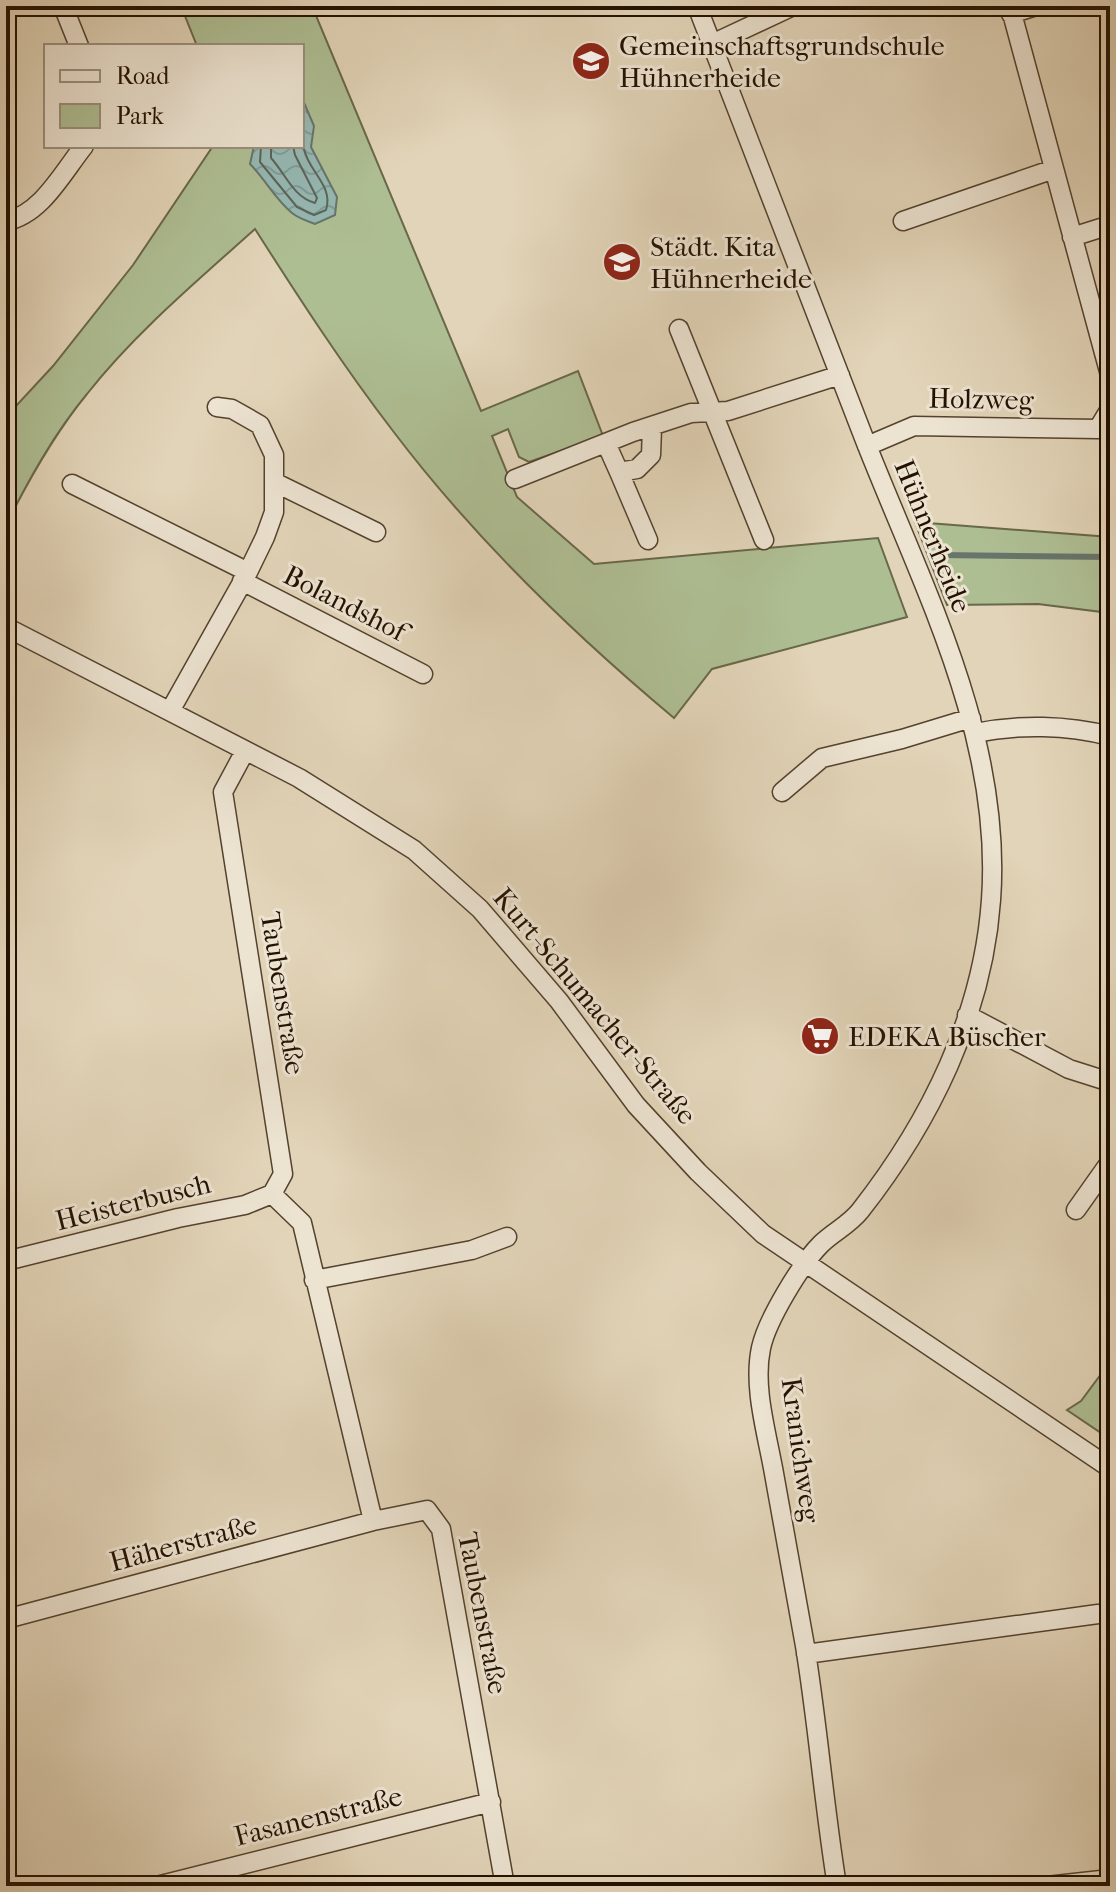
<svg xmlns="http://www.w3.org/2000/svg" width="1116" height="1892" font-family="'IM FELL French Canon',serif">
  <defs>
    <pattern id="water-waves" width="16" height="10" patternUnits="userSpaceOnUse" patternTransform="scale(2)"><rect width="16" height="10" fill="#95b8b3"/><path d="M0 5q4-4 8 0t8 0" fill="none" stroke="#809d98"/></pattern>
  </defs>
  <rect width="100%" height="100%" fill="#e2d4b8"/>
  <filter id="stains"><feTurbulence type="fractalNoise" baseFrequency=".0025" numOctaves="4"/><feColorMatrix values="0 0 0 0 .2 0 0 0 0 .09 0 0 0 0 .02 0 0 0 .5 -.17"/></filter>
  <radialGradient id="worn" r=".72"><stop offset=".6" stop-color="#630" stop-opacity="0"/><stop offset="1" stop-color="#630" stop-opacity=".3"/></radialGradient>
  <path fill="#aebe93" stroke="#69684a" stroke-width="2" d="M181 6H312L481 411 578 371 603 436 529 462 519 457 508 429 492 436 517 497 594 564 878 538 907 617 712 669 674 718C571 632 474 538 393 431 343 366 299 298 255 229 197 281 135 333 87 394 54 434 29 479 6 525V424L15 407 53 366 133 265 213 146H302V46H197Z
    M915 522 1110 537V613L1038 604 947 605Z
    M1110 1362V1439L1067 1410 1081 1401Z"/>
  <path fill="url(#water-waves)" stroke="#68756b" stroke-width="2" d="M302 98 314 126 311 147 337 197 335 215 315 224C307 221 298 218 292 213 275 199 265 179 250 164L254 146H302Z"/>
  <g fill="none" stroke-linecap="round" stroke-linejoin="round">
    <path stroke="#5c645a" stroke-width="2" d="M261 146 260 162 297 207 314 215 326 210C334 186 308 171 304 149 301 137 307 129 302 116
      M271 146V158C285 173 293 197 315 203L317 198 295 155 293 146"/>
    <path stroke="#68756b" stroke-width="6" d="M940 555 1110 557"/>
    <defs>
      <path id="street" d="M63 6 79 46
        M697 6C753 150 808 295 864 438 922 586 1003 737 991 900 983 1015 930 1122 860 1211 849 1225 833 1232 821 1244 801 1264 767 1320 761 1348 753 1386 766 1430 773 1468 784 1527 794 1587 805 1646 818 1726 824 1806 837 1886
        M1010 6 1110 375
        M1011 14 1036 6
        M712 44 793 6
        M6 221C41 215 63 172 84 146
        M903 221 1054 169
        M1072 237 1110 225
        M679 329 764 540
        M606 443 619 472 637 469 651 455 652 428
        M867 446 914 426 1098 429 1110 409
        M619 472 648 540
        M515 479 633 432 691 413 728 411 840 375
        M276 483 376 532
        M72 484 248 572
        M242 581 423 674
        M6 627 299 778 414 850 480 909 559 1001 636 1105 698 1172 763 1234 1110 1468
        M170 711 248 572 265 537 274 512V455L260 425 232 409 217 407
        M975 733C1019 724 1067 725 1110 736
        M245 751 223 792 283 1174 272 1194
        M782 792 822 758 902 739 971 718
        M967 1015 1069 1069 1110 1082
        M272 1194 302 1223 373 1521
        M1076 1210 1110 1162
        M6 1261 178 1218 245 1205 272 1194
        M314 1280 472 1250 507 1237
        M6 1619 373 1521 427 1510 441 1529 505 1886
        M806 1654 1098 1614
        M157 1886 491 1802
        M1047 1886 1110 1879"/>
    </defs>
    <use href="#street" stroke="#54422e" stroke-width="21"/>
    <use href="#street" stroke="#ece3d1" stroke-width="18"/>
  </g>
  <defs>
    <symbol id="school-disc" viewBox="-11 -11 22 22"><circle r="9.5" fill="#8f2418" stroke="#ece3d1"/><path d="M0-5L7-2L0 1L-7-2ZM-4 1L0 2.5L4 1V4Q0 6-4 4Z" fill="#fff"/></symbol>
    <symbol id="supermarket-disc" viewBox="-11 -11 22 22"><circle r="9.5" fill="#8f2418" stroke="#ece3d1"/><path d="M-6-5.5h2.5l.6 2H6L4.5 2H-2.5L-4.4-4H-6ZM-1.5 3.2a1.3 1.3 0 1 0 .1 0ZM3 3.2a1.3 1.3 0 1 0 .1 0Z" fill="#fff"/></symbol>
  </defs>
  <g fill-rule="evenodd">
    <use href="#school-disc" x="569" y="39" width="44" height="44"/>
    <use href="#school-disc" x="600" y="240" width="44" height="44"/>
    <use href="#supermarket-disc" x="798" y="1014" width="44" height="44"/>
  </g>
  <g text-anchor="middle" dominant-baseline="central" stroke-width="6" stroke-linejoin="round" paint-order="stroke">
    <g font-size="28" fill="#241100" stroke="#ece3d1" text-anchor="start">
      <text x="619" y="45">Gemeinschaftsgrundschule<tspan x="619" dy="32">Hühnerheide</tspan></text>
      <text x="650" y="246">Städt. Kita<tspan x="650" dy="32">Hühnerheide</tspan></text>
      <text x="848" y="1036">EDEKA Büscher</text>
    </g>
    <g font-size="28" fill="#241100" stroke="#ece3d1">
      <text transform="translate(981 399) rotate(1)">Holzweg</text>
      <text transform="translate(933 536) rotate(68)">Hühnerheide</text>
      <text transform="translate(345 603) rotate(27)">Bolandshof</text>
      <text transform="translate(283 993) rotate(81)">Taubenstraße</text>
      <text transform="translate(595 1006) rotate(50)">Kurt-Schumacher-Straße</text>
      <text transform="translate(133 1202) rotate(-14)">Heisterbusch</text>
      <text transform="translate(801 1450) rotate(82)">Kranichweg</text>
      <text transform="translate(183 1543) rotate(-15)">Häherstraße</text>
      <text transform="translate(483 1613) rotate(79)">Taubenstraße</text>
      <text transform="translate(318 1816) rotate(-14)">Fasanenstraße</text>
    </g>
  </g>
  <rect width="1116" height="1892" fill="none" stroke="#e2d4b8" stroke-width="32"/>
  <rect x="8" y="8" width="1100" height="1876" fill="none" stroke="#241100" stroke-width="4"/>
  <rect x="16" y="16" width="1084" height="1860" fill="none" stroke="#241100" stroke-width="2"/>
  <rect x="44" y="44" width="260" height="104" fill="#ece3d1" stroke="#9c8f7d" stroke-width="2"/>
  <rect x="60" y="70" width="40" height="12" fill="#ece3d1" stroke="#9c8f7d" stroke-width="2"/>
  <text x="116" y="84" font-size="24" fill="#241100">Road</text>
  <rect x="60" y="104" width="40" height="24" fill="#aebe93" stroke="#9c8f7d" stroke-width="2"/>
  <text x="116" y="124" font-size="24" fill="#241100">Park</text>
  <rect width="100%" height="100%" filter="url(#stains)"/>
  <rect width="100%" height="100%" fill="url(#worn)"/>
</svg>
